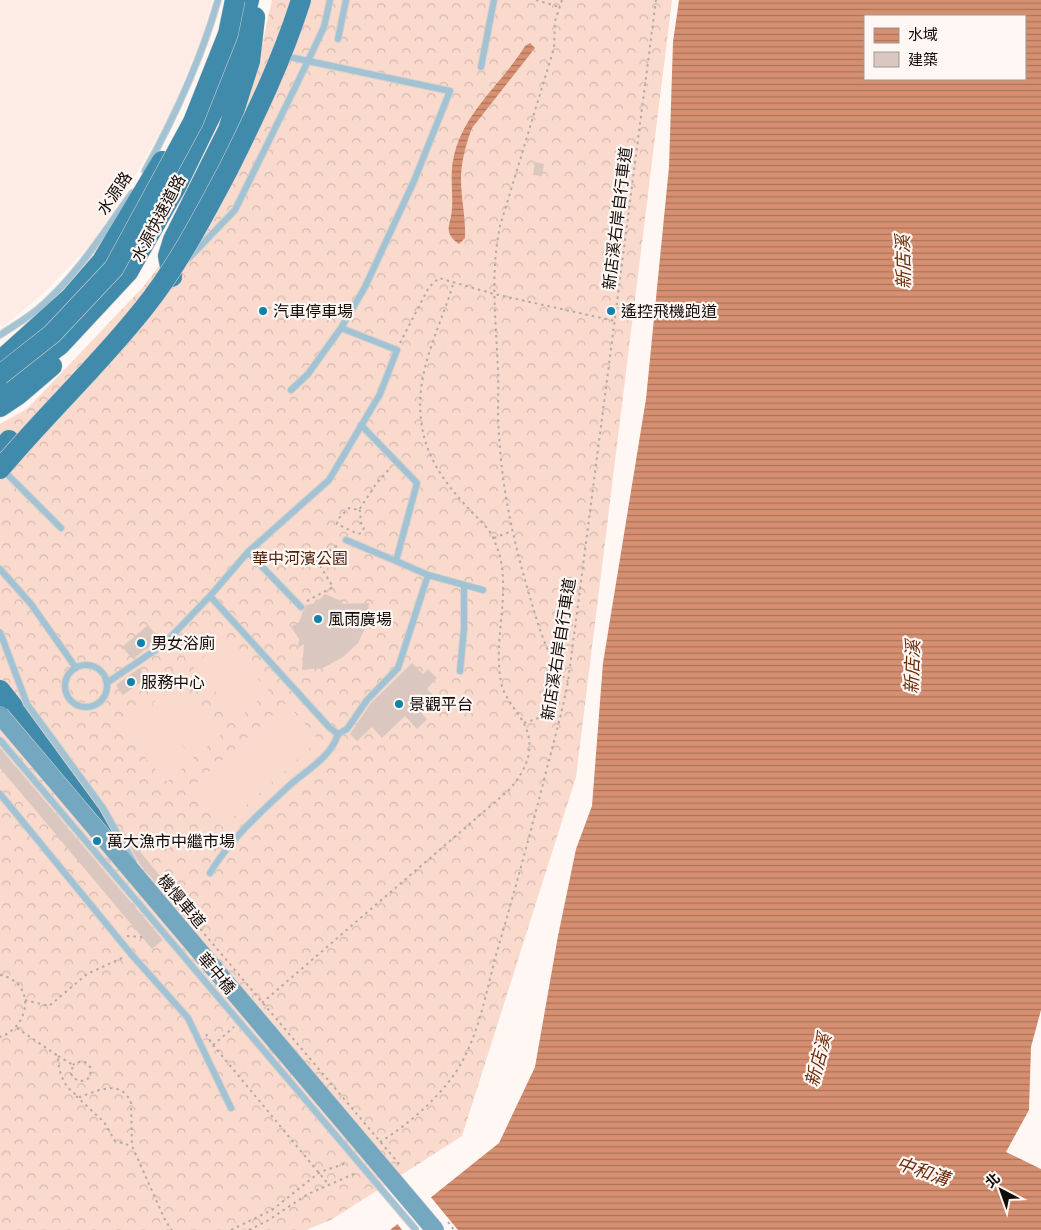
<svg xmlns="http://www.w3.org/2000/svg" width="1041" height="1230" font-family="'Archivo Narrow','Noto Sans TC',sans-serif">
  <defs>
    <pattern id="forest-crowns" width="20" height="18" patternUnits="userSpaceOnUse" patternTransform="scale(1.25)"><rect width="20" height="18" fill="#f9dacd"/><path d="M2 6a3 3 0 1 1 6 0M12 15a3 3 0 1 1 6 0" fill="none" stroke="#d4baaf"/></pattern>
    <pattern id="water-rules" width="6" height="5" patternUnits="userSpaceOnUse" patternTransform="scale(1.25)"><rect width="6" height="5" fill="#d69071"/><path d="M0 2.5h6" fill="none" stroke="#ac745b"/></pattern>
  </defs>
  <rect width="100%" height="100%" fill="#fef7f4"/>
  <path fill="#fcece5" d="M0 0H212L203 34 169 116 128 188 91 244 46 291 3 327 0 324Z"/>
  <path fill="url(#forest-crowns)" d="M272 0H672L576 777 462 1136 331 1220 306 1230H0V424L27 409 144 286 182 236 256 72Z"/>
  <path fill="#f9dacd" d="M222 640 269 691 239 718 193 667Z
    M178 680 225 731 198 755 152 704Z
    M286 703 319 740 222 827 189 790Z
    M147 707 194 758 167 782 121 731Z"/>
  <path fill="url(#water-rules)" fill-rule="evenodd" d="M679 0H1041V1010L1031 1047 1029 1110 1006 1152 1041 1169V1230H390L499 1143 535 1067 558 936 576 849 592 806 603 663 646 399 669 167 673 42ZM865 16H1025V79H865Z
    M530 43 535 48 472 128C466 144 461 162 461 179 461 199 466 218 465 238L459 244C441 231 452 225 452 207 453 192 450 177 453 161 461 114 501 85 525 46Z"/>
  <path fill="#fef7f4" d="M429 1195 458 1230H402L396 1222Z"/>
  <path fill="#dac8c0" d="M535 162 544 164 542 176 533 175Z
    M325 594 343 602 341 604 369 603 367 624 358 643 343 657 323 668 302 670 304 644 298 648 299 639 291 627 299 622 306 605 316 603Z
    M148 625 159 639 133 659 122 647Z
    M412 663 423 674 428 669 437 678 427 689 435 697 420 712 427 719 417 729 405 716 382 738 372 727 357 741 350 734 371 703Z
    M139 668 147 678 123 695 116 685Z
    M0 748 163 940 152 949 0 768Z
    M120 827 192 915 187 920 139 863Z"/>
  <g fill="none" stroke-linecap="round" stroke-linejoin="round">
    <defs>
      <path id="service" d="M338 39 346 0
        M285 56 308 61 324 27 330 0
        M481 67 494 0
        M145 171C175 116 201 60 218 0
        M188 259 235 210 308 61 450 91 414 181 365 287 341 328 308 374 291 390
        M0 335C12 327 26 319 38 309 76 277 104 232 132 193
        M3 470 61 528
        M346 540 396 561
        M248 552 301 607
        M0 569 31 604 76 668
        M428 575 483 590
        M210 596 329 727 338 734 347 729 367 700 398 668 428 575 396 561 417 483 361 425
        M65 686a21 21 0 1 1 42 0a21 21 0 1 1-42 0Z
        M460 671 464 629V585
        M108 682 163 645 210 596 248 552 329 480 380 394 397 350 341 328
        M0 794 131 954 188 1018 231 1108
        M210 873C230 839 262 811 291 784 308 769 331 757 338 734"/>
      <path id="trunk" d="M172 277 168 256 173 240 228 130 250 61 255 17
        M0 361 70 298 102 261 162 161
        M0 390 60 345 128 272 176 187 214 109 233 62 249 0
        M0 407 18 395 52 366
        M0 454 9 440
        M0 690 91 806 116 845"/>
    </defs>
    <use href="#service" stroke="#d8d1ce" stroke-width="8"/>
    <use href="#trunk" stroke="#d8d1ce" stroke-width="21"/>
    <path stroke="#b2aba9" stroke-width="2" stroke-dasharray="2.5 4" stroke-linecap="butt" d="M536 0 559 7
      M562 0 555 21 554 48 500 226C490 273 496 322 498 370 499 391 497 412 499 434 502 492 515 548 532 604 540 631 549 661 568 682
      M400 343 429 287 439 278 494 294 615 321
      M359 510 361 512 360 521 364 528 361 533 358 534 337 524 338 519 349 508 359 510 376 484 391 467
      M494 538 512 531
      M307 601 333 587 316 559 340 544
      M524 723 562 710
      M127 936 142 937
      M0 975C36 982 31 1026 0 1037
      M25 1000 49 1006 87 974 122 958
      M262 1003 509 790C521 776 532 759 529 739 526 717 505 703 501 682 492 635 515 584 494 540 489 527 477 518 468 508 444 482 425 456 421 420 415 370 441 327 454 281
      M17 1028 58 1056C58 1072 64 1089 80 1097 98 1090 122 1079 131 1103L132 1146 166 1222 172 1230
      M206 1034 213 1045 329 1185
      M213 1045 234 1027
      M58 1056 73 1065 71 1074C76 1082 83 1083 90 1077L91 1068 85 1062H76L73 1065
      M76 1096 104 1122 115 1141 132 1146
      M380 1142C410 1124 447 1091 463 1060 480 1028 487 989 496 955 520 874 541 792 562 710L568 682 656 0
      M231 1230 272 1210 320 1172 347 1163
      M249 1230 267 1221 308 1194 356 1173"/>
    <use href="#service" stroke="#a1c3d3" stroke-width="6"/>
    <use href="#trunk" stroke="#408aab" stroke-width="20"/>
    <defs>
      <path id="service-bridge" d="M0 632 27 704 103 808 134 863
        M0 740 416 1230"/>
      <path id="secondary-bridge" d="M0 715 435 1230"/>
      <path id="trunk-bridge" d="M0 375 52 334 114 268 193 122 228 34 235 0
        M0 469C46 414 99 365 144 308 177 267 203 217 228 170 256 114 282 60 301 0"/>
    </defs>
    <use href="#service-bridge" stroke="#d8d1ce" stroke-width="8" stroke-linecap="butt"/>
    <use href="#secondary-bridge" stroke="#d8d1ce" stroke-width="19" stroke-linecap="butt"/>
    <use href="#trunk-bridge" stroke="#d8d1ce" stroke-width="21" stroke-linecap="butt"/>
    <path stroke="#b2aba9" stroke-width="2" stroke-dasharray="2.5 4" stroke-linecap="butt" d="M196 924 400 1165
      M448 1222 454 1230"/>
    <use href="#service-bridge" stroke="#a1c3d3" stroke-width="6"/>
    <use href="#secondary-bridge" stroke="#74a7c0" stroke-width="18"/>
    <use href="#trunk-bridge" stroke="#408aab" stroke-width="20"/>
  </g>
  <g fill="#1382aa" stroke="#fef7f4" stroke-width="2">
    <circle cx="263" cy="311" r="5"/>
    <circle cx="611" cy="311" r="5"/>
    <circle cx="318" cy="619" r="5"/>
    <circle cx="141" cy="643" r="5"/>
    <circle cx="131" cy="682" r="5"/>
    <circle cx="399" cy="704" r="5"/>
    <circle cx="97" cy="841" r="5"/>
  </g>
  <g text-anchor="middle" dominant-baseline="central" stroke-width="4.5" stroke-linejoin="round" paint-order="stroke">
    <g font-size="16" fill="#110b09" stroke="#fef7f4">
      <text transform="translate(114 193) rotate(-56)">水源路</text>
      <text transform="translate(158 218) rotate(-62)">水源快速道路</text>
      <text transform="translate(617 218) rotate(-83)">新店溪右岸自行車道</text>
      <text transform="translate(558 649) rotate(-81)">新店溪右岸自行車道</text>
      <text transform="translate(182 901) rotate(50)">機慢車道</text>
      <text transform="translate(217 973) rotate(50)">華中橋</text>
    </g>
    <g font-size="16" fill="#110b09" stroke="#fef7f4" text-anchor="start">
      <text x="273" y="311">汽車停車場</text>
      <text x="621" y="311">遙控飛機跑道</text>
      <text x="328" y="619">風雨廣場</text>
      <text x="151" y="643">男女浴廁</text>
      <text x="141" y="682">服務中心</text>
      <text x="409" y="704">景觀平台</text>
      <text x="107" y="841">萬大漁市中繼市場</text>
    </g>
    <g font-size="16" fill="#51240e" stroke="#fef7f4">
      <text x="300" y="558">華中河濱公園</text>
    </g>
    <g font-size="18" font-style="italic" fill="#6c2d0a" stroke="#fef7f4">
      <text transform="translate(903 262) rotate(-91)">新店溪</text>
      <text transform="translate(912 667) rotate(-88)">新店溪</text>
      <text transform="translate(818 1060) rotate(-75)">新店溪</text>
      <text transform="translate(923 1171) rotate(19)">中和溝</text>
    </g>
  </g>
  <rect x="864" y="15" width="162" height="65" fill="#fef7f4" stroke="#9f9996"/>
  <rect x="874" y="28" width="25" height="15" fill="url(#water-rules)" stroke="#9f9996"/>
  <text x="908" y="40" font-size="15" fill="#110b09">水域</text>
  <rect x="874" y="52" width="25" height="15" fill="#dac8c0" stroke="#9f9996"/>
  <text x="908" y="65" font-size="15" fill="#110b09">建築</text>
  <g transform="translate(1001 1190) rotate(319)" stroke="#fef7f4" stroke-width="4" paint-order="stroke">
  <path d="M0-4L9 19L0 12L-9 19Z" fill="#110b09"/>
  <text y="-8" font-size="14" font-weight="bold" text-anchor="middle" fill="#110b09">北</text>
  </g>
</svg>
